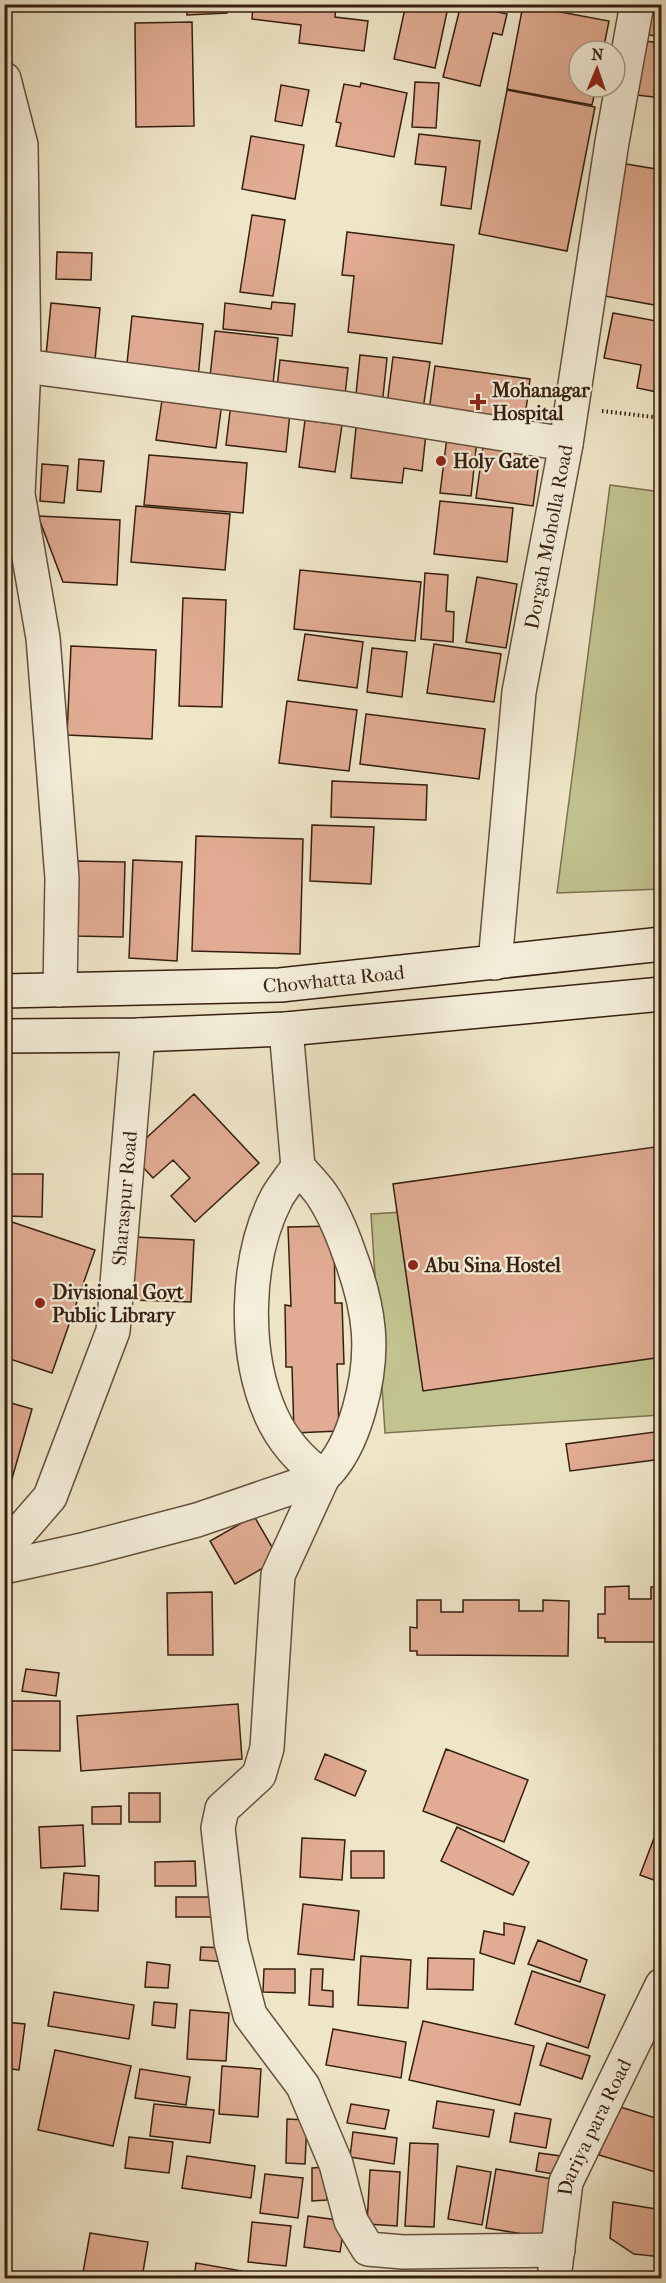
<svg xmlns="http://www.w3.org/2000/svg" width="666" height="2283" font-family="'IM FELL French Canon',serif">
  <rect width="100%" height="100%" fill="#efe6c8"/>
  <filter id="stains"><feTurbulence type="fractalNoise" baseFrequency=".00333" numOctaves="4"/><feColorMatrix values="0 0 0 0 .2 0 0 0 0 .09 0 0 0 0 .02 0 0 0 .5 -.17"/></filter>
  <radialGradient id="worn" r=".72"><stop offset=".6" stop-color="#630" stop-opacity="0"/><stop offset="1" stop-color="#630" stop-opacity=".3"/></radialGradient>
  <path fill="#c1c390" stroke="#7c7150" stroke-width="1.5" d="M610 485 661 492V889L557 893Z
    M661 1196V1415L385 1433 371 1214Z"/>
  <path fill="#e1ac93" stroke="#361f10" stroke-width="1.5" d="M186 4H226L227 13 187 15Z
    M253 4H336L335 17 368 21 364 51 299 43 301 25 252 19Z
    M406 4H436L448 7 435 68 394 59Z
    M461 4 507 14 502 35 493 33 480 86 443 77Z
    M648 4H662V37L644 34Z
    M523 5 609 21 603 51H579V87H596L592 105 507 89Z
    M192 22 194 126 136 127 135 23Z
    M635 40 662 43V98L628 94Z
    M415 82 439 83 436 128 412 127Z
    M361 83 407 93 394 157 336 146 341 123 336 122 344 84 360 87Z
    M281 85 309 90 302 126 275 121Z
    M507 90 595 107 567 251 479 234Z
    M419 134 480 141 471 209 441 205 446 167 415 164Z
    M251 136 304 145 295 199 242 189Z
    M620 163 662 170 660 306 599 295Z
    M252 215 285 220 273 296 240 292Z
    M347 232 454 245 442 344 348 332 354 276 342 275Z
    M57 252 92 253 91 280 56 279Z
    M272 302 295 304 292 336 223 329 225 303 271 309Z
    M51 303 100 308 95 360 46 356Z
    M613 313 662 322V393L637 388 641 365 604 358Z
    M132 316 203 324 198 379 126 373Z
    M215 331 278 338 272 393 209 386Z
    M360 355 387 358 382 406 355 404Z
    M393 357 430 362 422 416 386 412Z
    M280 360 348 368 344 404 276 397Z
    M435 366 530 379 523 432 428 419Z
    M164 387 223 395 216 448 156 440Z
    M232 395 291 403 286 452 226 445Z
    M357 417 427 424 422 471 404 468 402 483 351 478Z
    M305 420 342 425 335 472 299 467Z
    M447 437 477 440 471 496 440 493Z
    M484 439 541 447 533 506 476 498Z
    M149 455 247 463 243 513 144 505Z
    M79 459 104 461 101 492 77 490Z
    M42 464 68 466 64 503 40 501Z
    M440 501 513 508 507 562 434 554Z
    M136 506 230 514 225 570 131 562Z
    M38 516 120 520 117 585 63 582Z
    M300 570 421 582 415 641 294 629Z
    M425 573 448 575 446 611 454 612 453 642 421 639Z
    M477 577 517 584 506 648 466 642Z
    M183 598 226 600 222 707 179 706Z
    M305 634 363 642 357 688 298 680Z
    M434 644 501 654 494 702 427 693Z
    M71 646 156 650 152 739 67 735Z
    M372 648 407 652 402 697 367 692Z
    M287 701 357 710 349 771 279 763Z
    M366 714 485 729 479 779 360 764Z
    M332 781 427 785 426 820 331 817Z
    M312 825 374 827 371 884 310 881Z
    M196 836 303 839 300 954 192 951Z
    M133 860 182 862 177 961 129 958Z
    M75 861 125 862 123 937 74 936Z
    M194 1094 259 1163 195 1222 171 1196 190 1178 173 1160 153 1178 130 1153Z
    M662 1146V1357L423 1391 393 1184Z
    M4 1174H43L42 1217 4 1216Z
    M12 1222 95 1250 52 1373 4 1357V1243Z
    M334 1226 335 1303H342L344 1364H337L339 1431 294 1433 292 1367H286L285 1305 291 1306 288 1227Z
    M135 1237 194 1240 191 1302 132 1300Z
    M4 1401 32 1409 5 1503H4Z
    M662 1431V1459L570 1471 566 1444Z
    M254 1516 279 1559 235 1584 210 1541Z
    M629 1586V1599H651V1587H662V1642H605V1638H598V1614H605V1587Z
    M212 1592 213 1655H168L167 1593Z
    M417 1600H441V1612H463V1600H519V1611H543V1600L569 1601 568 1656 417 1655V1651H410V1627L417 1628Z
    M26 1669 59 1673 56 1696 22 1691Z
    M12 1701H60V1751L11 1750Z
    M238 1704 242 1759 81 1771 77 1716Z
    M446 1749 528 1780 504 1842 423 1811Z
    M325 1754 366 1771 355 1796 315 1779Z
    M129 1793H160V1822H129Z
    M121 1806V1824H92V1807Z
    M83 1825 85 1866 41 1868 39 1827Z
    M457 1827 529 1862 513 1895 441 1861Z
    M656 1833 662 1835V1883L640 1875Z
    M302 1838 345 1840 342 1880 300 1877Z
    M351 1851H384V1878H351Z
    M195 1861 196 1886H155V1862Z
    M64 1873 99 1876 98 1911 61 1909Z
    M176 1897H215V1917H176Z
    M303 1904 359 1911 354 1960 298 1954Z
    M504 1923 525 1927 514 1964 480 1953 484 1931 504 1935Z
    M538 1940 587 1960 580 1982 528 1964Z
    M201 1947 228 1948V1962L200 1960Z
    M361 1956 411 1960 408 2008 358 2005Z
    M428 1958 474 1959 473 1990 427 1989Z
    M147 1962 170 1965 168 1988 145 1987Z
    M264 1969H295V1993L263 1992Z
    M311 1969H323L322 1990 333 1991V2007L309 2005Z
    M532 1971 605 1995 588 2048 515 2024Z
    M54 1992 134 2005 129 2039 48 2026Z
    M154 2002 177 2004 175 2028 152 2025Z
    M190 2010 229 2013 226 2061 187 2059Z
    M423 2021 534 2046 520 2105 409 2080Z
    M4 2022 25 2024 19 2070 4 2068Z
    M333 2029 406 2042 401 2078 326 2065Z
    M547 2043 590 2056 582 2079 540 2065Z
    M55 2050 131 2066 113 2146 38 2130Z
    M222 2066 261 2069 258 2117 219 2114Z
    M140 2069 190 2077 186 2105 135 2098Z
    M437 2101 494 2110 489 2137 433 2128Z
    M154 2104 214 2110 210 2143 150 2136Z
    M351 2104 389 2110 385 2129 347 2123Z
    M614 2105 662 2120V2174L599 2155Z
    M515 2113 551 2119 546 2148 510 2142Z
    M287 2119 307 2120 305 2164 286 2163Z
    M353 2132 397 2138 394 2164 350 2157Z
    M129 2137 173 2142 169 2173 125 2168Z
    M410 2143 438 2144 434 2227 405 2226Z
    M539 2153 568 2157 565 2176 536 2171Z
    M187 2156 255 2166 251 2198 182 2188Z
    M457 2166 491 2172 482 2225 448 2219Z
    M326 2167 327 2200 312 2201V2168Z
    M496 2169 558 2180 548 2238 486 2228Z
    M370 2170 400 2172 397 2226 367 2224Z
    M265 2174 303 2178 298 2218 260 2213Z
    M613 2202 662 2210V2257L634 2254 610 2238Z
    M308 2216 345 2221 340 2252 304 2247Z
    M252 2222 291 2226 286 2266 248 2262Z
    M90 2233 148 2242 142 2278H82Z
    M196 2263 242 2271 241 2278H194Z"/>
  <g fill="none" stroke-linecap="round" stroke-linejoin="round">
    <defs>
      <g id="minor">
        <path d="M4 79 21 145 24 366 342 408 566 444"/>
        <path d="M24 366 18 494 43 638 62 878 60 990"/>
        <path id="s1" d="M495 963 519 692 566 444 612 142 637 4"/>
        <path d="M286 1029 298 1167"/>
        <path d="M298 1167C306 1176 315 1185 322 1195 334 1213 342 1233 349 1253 370 1309 376 1351 359 1410 352 1435 342 1459 323 1477 301 1461 282 1440 271 1415 243 1352 245 1258 277 1197 283 1187 291 1177 298 1167Z"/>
        <path d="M323 1477 278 1575 267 1748 259 1775 222 1809 218 1828 231 1942 250 2015 303 2086 336 2164 351 2221 368 2249 403 2252 558 2250"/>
        <path id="s2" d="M4 1550 50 1497 113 1331 138 1035"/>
        <path d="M4 1567 86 1549 197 1520 323 1477"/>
        <path id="s3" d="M554 2278 566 2182 662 1985"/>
      </g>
      <g id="secondary">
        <path id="s4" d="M4 991 280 985 662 944"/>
        <path d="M4 1036 138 1035 286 1029 662 994"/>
      </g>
    </defs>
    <use href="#minor" stroke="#64513e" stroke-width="36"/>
    <use href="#secondary" stroke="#361f10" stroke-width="36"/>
    <path stroke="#361f10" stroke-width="4" stroke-dasharray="1.5 3" stroke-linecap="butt" d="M602 411 662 418"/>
    <use href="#minor" stroke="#f5efdb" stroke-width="33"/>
    <use href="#secondary" stroke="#f5efdb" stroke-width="33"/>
  </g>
  <g fill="#8f2418" stroke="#f5efdb" stroke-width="2">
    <path d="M475 393h6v6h6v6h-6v6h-6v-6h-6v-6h6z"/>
    <circle cx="441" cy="461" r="6"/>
    <circle cx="413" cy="1265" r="6"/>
    <circle cx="40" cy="1303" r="6"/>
  </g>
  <g text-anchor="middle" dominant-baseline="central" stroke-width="4.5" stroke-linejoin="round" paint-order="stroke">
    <g font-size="20" font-weight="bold" fill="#361f10" stroke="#f5efdb" text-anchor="start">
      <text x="492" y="390">Mohanagar<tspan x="492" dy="23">Hospital</tspan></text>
      <text x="453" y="461">Holy Gate</text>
      <text x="425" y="1265">Abu Sina Hostel</text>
      <text x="52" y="1292">Divisional Govt<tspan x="52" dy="23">Public Library</tspan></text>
    </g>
    <g font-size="20" fill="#361f10" stroke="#f5efdb">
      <text stroke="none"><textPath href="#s1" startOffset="430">Dorgah Moholla Road</textPath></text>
      <text stroke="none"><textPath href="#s4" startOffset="330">Chowhatta Road</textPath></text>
      <text stroke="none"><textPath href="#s2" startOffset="381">Sharaspur Road</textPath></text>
      <text stroke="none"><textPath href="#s3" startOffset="158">Dariya para Road</textPath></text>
    </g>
  </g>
  <rect width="666" height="2283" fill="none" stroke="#efe6c8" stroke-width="24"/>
  <rect x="6" y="6" width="654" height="2271" fill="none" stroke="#361f10" stroke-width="3"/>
  <rect x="12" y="12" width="642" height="2259" fill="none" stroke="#361f10" stroke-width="1.5"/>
  <g transform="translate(597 69) rotate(2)"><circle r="28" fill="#f5efdb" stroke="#a99c8a" stroke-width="1.5"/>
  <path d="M0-4.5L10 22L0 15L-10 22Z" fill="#8f2418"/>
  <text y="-9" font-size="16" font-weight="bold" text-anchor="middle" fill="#361f10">N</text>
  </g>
  <rect width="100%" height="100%" filter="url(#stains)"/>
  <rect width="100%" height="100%" fill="url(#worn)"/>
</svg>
